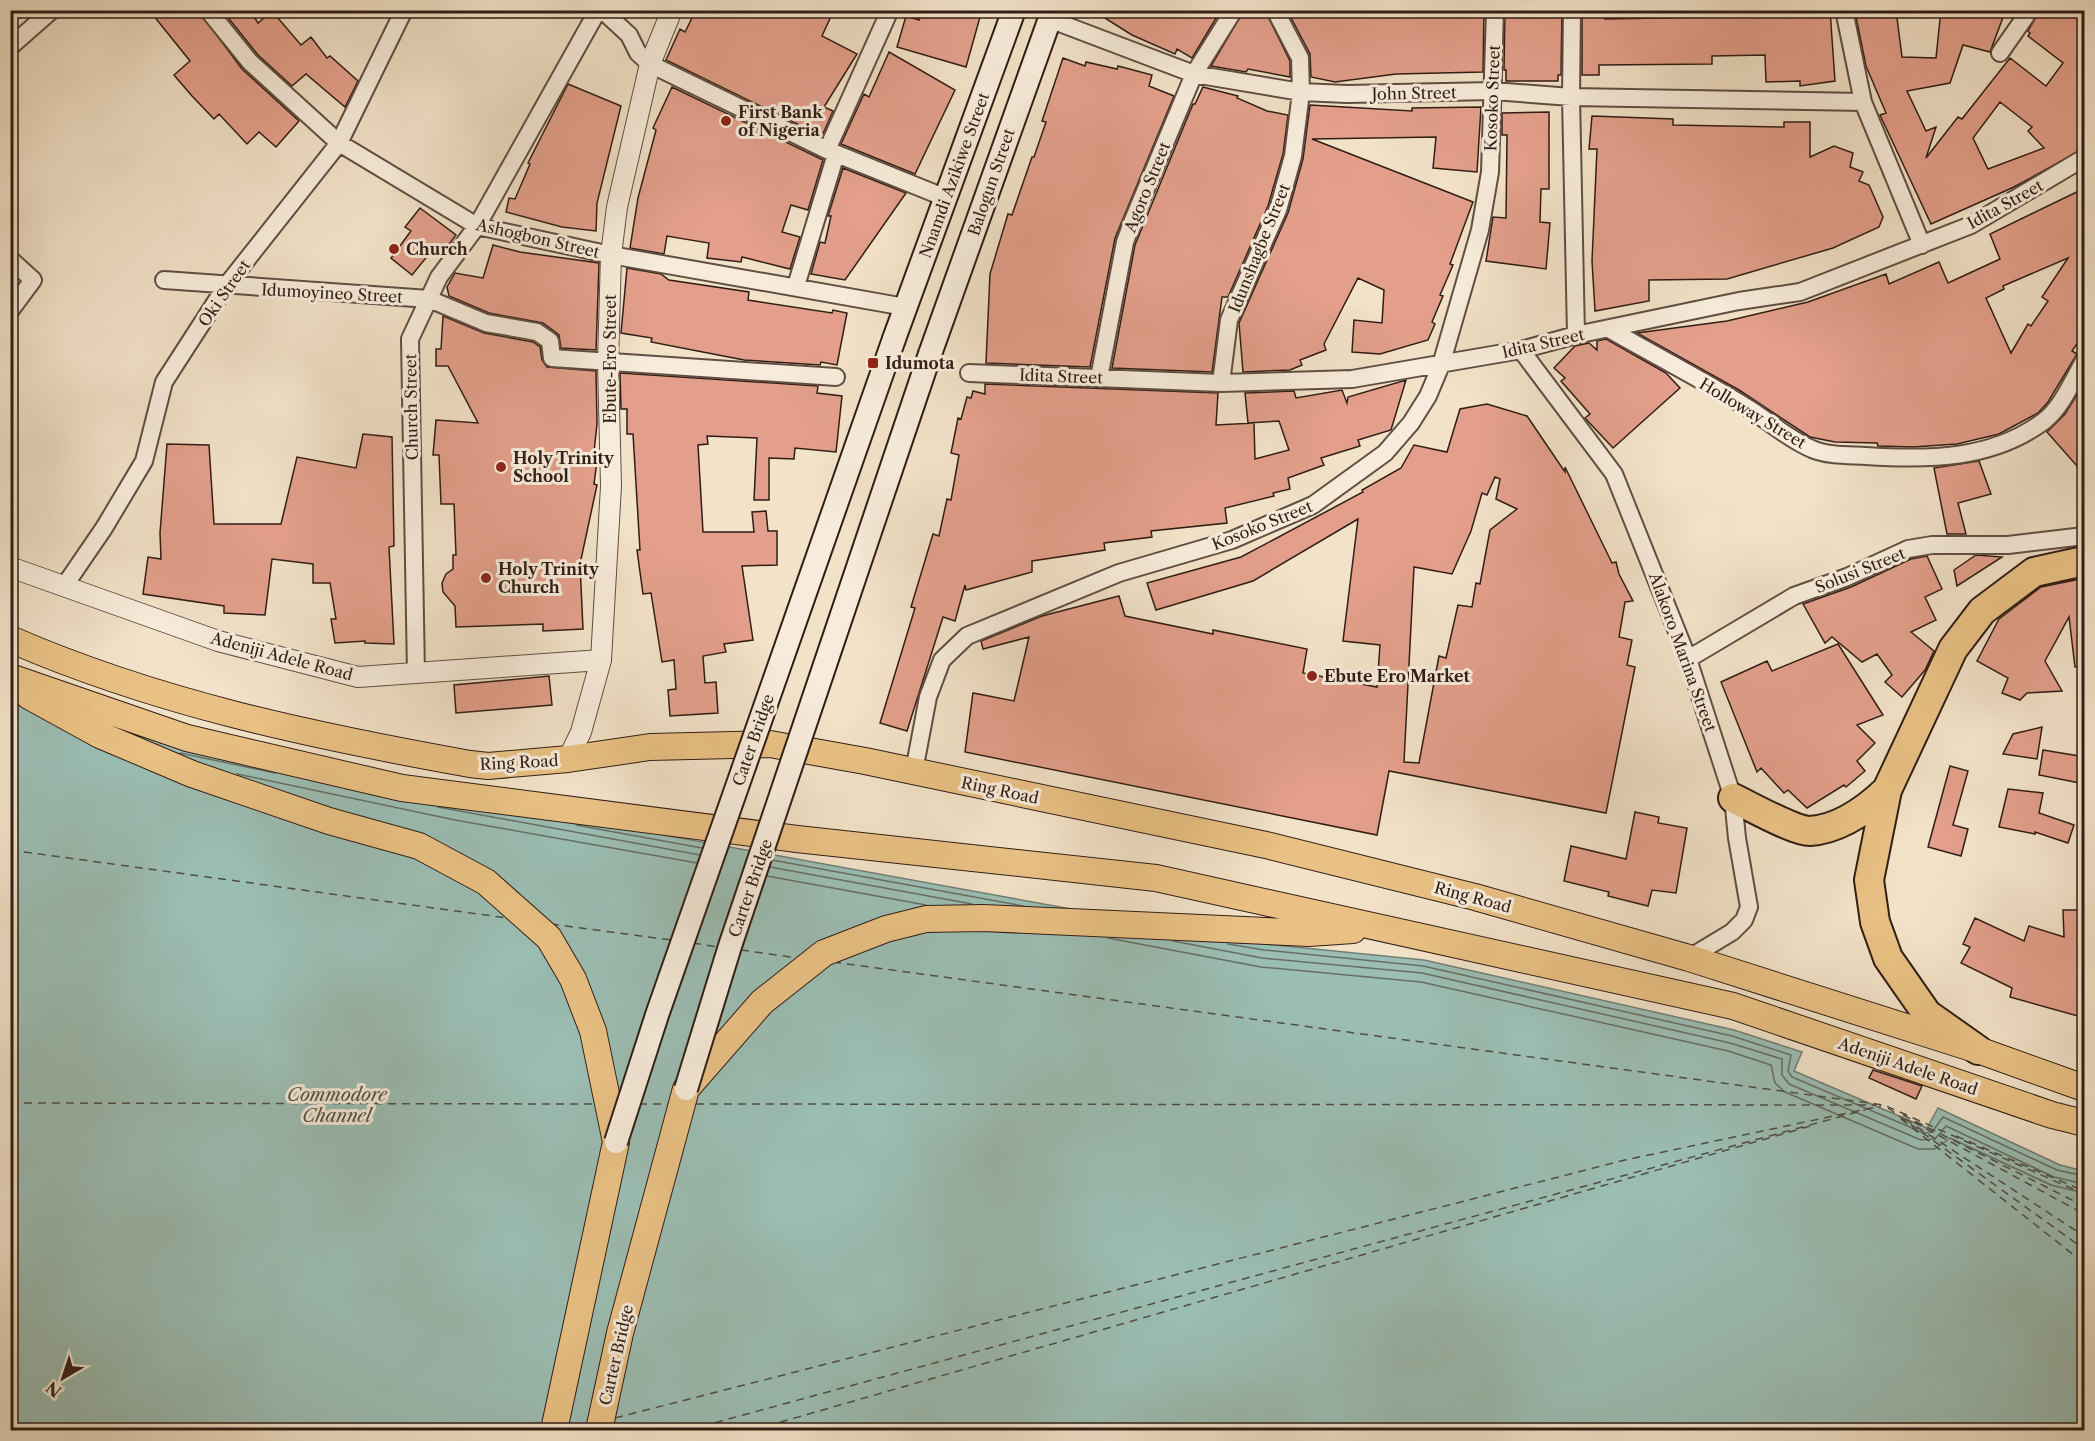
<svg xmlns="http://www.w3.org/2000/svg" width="2095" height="1441" font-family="'Libre Caslon Text',serif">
  <rect width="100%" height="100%" fill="#f2e2c8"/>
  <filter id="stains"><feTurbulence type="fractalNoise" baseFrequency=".00333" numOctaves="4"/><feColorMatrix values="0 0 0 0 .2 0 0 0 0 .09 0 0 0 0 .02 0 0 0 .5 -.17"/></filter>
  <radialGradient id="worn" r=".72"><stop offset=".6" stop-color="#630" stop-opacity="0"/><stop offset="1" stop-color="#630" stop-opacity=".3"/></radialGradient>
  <path fill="#9bbeb4" stroke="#707e74" stroke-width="1.5" d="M10 686 460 798 1264 944 1424 960 1734 1030 1802 1052 1794 1071 1927 1128 1938 1108 2060 1165 2084 1171V1430H11Z"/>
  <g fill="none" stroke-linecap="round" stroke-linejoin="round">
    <path stroke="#666e64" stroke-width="1.5" d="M180 753 275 773
      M237 774 455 820 697 863
      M438 807 700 855
      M576 825 702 848
      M772 860 1023 906
      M770 867 972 904
      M767 876 926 905
      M1108 938 1261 967 1421 982 1728 1051 1771 1065 1775 1083 1785 1092 1918 1149H1935L1950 1138 2051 1185 2084 1193
      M1173 941 1262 958 1422 973 1730 1043 1782 1059V1075L1789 1084 1921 1140 1935 1139 1946 1126 2054 1177 2084 1184
      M1228 944 1264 950 1423 966 1732 1036 1791 1055 1788 1071 1792 1077 1924 1133 1932 1132 1943 1117 2057 1170 2084 1176"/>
    <path stroke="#504d45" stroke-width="1.5" stroke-dasharray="8 6" stroke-linecap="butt" d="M10 850 507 918
      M551 924 671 940
      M693 943 718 947
      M741 950 798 958
      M833 962 1884 1105 2084 1194
      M10 1103 595 1104
      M639 1104H670
      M696 1104 1876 1105
      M1888 1108 2084 1249
      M1903 1115 2084 1206
      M1901 1119 2084 1263
      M1905 1119 2084 1236
      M1914 1122 2084 1214
      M1956 1136 2084 1191
      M615 1418 1625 1160 1881 1106
      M566 1430 588 1425
      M688 1430 1865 1110
      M753 1430 1814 1125"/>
  </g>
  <path fill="#e39f8b" stroke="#301d15" stroke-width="1.5" fill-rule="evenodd" d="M149 10H198L242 69 299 121 276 147 259 132 247 144 219 114 214 119 192 96 174 75 190 61Z
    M222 10H250L258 23 272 11 301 45 311 37 327 58 330 56 358 81 345 107 306 74 292 86 258 55Z
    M696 10H834L822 36 857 54 824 107 833 111 822 136 666 60 680 29 685 32Z
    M922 10H982L966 67 897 47 906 16 919 20Z
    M1092 10H1221L1192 58 1177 49 1175 54 1132 35Z
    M1244 10H1265L1290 61V77L1248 69 1246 72 1211 66Z
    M1287 10H1484L1483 72 1396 74 1335 82 1311 77 1310 54Z
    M1505 10H1562L1561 75H1558V81H1506V70H1504Z
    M1582 10H1605V19L1716 17V10H1830L1835 81 1800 86V81L1766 82 1765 55 1712 56V64L1599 65V75H1582Z
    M1866 10H1896L1902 57 1936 58 1941 10H2017L2012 17 2005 12 1990 52 1963 45 1950 83 1907 91 1926 131 1936 127 1926 158 1958 117 1962 119 2010 58 2046 86 2063 63 2028 36 2030 33 2028 31 2040 10H2085V148L2014 187 1931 224 1880 115 1886 113 1866 66 1855 12ZM2000 102 2032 127 2028 131 2044 148 1988 169 1973 138Z
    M889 52 955 90 915 174 841 144 864 94 869 97Z
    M1063 58 1085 66 1086 62 1117 69 1118 66 1152 75 1149 86 1174 96 1115 238 1090 367 986 363 990 274 1008 214 1012 215 1032 157H1034L1046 122 1042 121Z
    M568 84 621 106 597 203 596 231 562 227 506 212 509 198 515 199 530 164 528 163Z
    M672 87 823 160 808 210 791 205 782 232 800 237 790 269 742 257 741 262 707 258 709 243 667 236 664 254 630 248 638 198 656 130 653 128Z
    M1203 87 1238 96 1237 98 1267 111 1288 115 1283 154 1268 206 1228 297H1222L1212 372 1112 368 1135 245 1193 104H1195Z
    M1310 105 1412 111V108L1481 107 1477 172 1433 168 1436 137 1312 139 1473 202 1450 264 1453 265 1440 295 1443 296 1432 322 1435 324 1428 340 1380 354 1352 352 1354 320 1382 323 1384 290 1358 278 1324 344 1326 350 1300 360 1302 365 1290 370 1243 372 1239 323 1288 213 1303 159Z
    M1549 112V189H1541L1540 222 1550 223 1546 269 1486 261 1493 217 1506 218 1507 135H1502V113Z
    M1592 116 1673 119V125L1784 127V122H1810V157L1834 146 1853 153 1850 167 1863 172 1859 181 1869 185 1883 217 1879 227 1833 248 1727 279 1649 280V301L1595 311 1592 261 1597 149H1589Z
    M843 168 906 193 845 280 811 274 820 242 825 243 831 216H828Z
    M2085 188V332L2072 351 2077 354 2048 402 2038 413 1999 434 1957 444 1913 447 1878 446 1877 443 1835 442 1810 437 1739 390 1637 333 1727 321 1808 302 1886 274 1889 284 1939 262 1948 283 2000 259 1990 234ZM2068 258 2042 297 2048 301 2031 326 2028 324 2011 353 1986 298 2004 289 2003 286Z
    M420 208 456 235 441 255 434 248 412 275 391 258 411 231 405 227Z
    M493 245 520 252 599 263 596 350 561 348 559 335 543 323 489 313 449 296 447 287 455 273 483 278Z
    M627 268 661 274 669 280 749 292 748 300 832 313 833 310 847 313 837 365 821 362 820 365 744 360 651 342 652 338 621 333Z
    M443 316 484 333 533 342 540 347 542 360 547 367 596 371 597 424 594 452 598 453 594 484 597 485 580 564 583 629 543 631V624L456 627 455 606 443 592 442 583 446 574 453 569V555H456L454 504H441L439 455H433L436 420 478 423 448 366H436V349H441Z
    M1606 339 1666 373 1680 388 1613 448 1585 418 1590 414 1561 381 1565 378 1554 368 1575 346 1589 343 1597 350V341Z
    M620 373 818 386 817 393 842 396 836 452 795 448 794 459 769 458V500H754L757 438 707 436 708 444 698 445 703 532H754L752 512 766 511 768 531H777V565L742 566 753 640 724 644 726 652 703 656 705 683 716 682 718 713 670 716 668 690 676 689 674 660 662 662 651 593 643 594 637 550H640L633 434H627V409H621Z
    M1406 380 1391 430 1358 440 1360 446 1321 458 1324 465 1288 478 1290 489 1273 493 1274 496 1225 508 1227 523 1151 531 1152 537 1104 543 1105 550 1032 561V572L966 590 965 585 955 621 943 617 907 731 880 723 915 608 911 607 933 534 939 536 947 499 951 500 959 455 951 453 958 418 961 419 967 397 971 398 973 391 985 394V384L1218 393 1216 425 1254 423 1255 459 1289 450 1279 421 1248 423 1245 393 1294 391 1296 398 1342 390 1347 403 1348 397Z
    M2085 382V475L2047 432 2065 414Z
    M1487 404 1527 416 1565 472V467L1612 563 1616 562 1619 574 1633 601 1625 602 1619 637 1632 640 1627 665 1635 667 1606 813 1389 771 1377 835 965 752 973 693 1014 701 1029 637 983 649 981 641 1042 616 1119 596 1125 616 1213 634V630L1307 649 1303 673 1377 687 1380 645 1343 641 1358 519 1253 581 1156 610 1147 583 1241 557 1363 492 1362 490 1401 468 1414 445 1447 452 1460 409ZM1495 477 1500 479 1496 499 1517 509 1490 530 1480 584 1476 583 1472 607 1458 605 1446 658 1439 656 1419 763 1404 762 1414 567 1452 574 1471 531 1482 493 1487 495Z
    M363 434 392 437 394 546 389 547 394 644 365 643V641L335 643 331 619H336L330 583H313V564L272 559 265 615 224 613V606L143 594 148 557 161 559 160 533 167 444 209 445 214 524H281L297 457 356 468Z
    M1979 461 1991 494 1958 503 1966 534H1947L1934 468Z
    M1976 555 2002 557 1957 586 1954 570Z
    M1927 556 1942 589 1925 597 1936 620 1911 632 1934 651 1925 670 1902 697 1885 682 1892 675 1877 654 1862 662 1832 637 1825 643 1803 604 1851 587 1911 559Z
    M2085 578V666L2075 667 2069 617 2045 661 2062 691 2027 693 2020 700 2002 693 2008 678 1977 661 1999 619 2041 587Z
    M1838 644 1883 715 1857 725 1875 743 1857 761 1865 771 1846 787 1844 785 1807 808 1788 790 1784 793 1761 768 1757 772 1721 682 1767 661 1772 671Z
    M549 676 552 705 456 713 454 685Z
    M2042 727 2037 759 2003 754 2013 734Z
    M2043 750 2085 757V784L2039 775Z
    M1950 766 1968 771 1953 825 1968 829 1961 856 1928 847Z
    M2008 789 2043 793 2039 813 2074 825 2068 843 2035 832V834L1999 827Z
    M1635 812 1659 817 1658 823 1687 828 1676 893 1652 890 1648 906 1608 896 1609 892 1564 881 1571 846 1626 859Z
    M2063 910H2085V1018L2010 997 2012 988 1961 963 1970 947 1963 944 1975 918 2024 941 2029 926 2064 937Z
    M1873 1070 1922 1086 1916 1099 1869 1078Z"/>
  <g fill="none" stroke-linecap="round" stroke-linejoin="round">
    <defs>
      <path id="minor" d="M208 10 250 62 339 143 477 226 611 255 905 307
        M602 10 629 35 638 53 650 64 827 150 946 198
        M1572 10 1571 97 1576 335
        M1844 10 1863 102 1922 245
        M1049 19 1194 74 1301 92 1347 94 1493 91 1571 97 1863 102
        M10 47 52 10
        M2000 53 2030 10
        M827 150 890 10
        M10 259 33 280 10 311
        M164 280 429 299 486 323 537 332 550 341 552 358 836 377
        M796 286 836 154
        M1609 329C1656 356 1705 381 1751 410 1771 423 1790 440 1812 449 1828 456 1849 455 1866 456 1928 460 1992 460 2044 421 2062 407 2073 380 2084 361
        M1521 350 1614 474 1688 659 1733 798 1737 838 1749 907 1744 920 1732 932 1689 958
        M969 373 1221 383 1352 379 1521 350 1576 335 1739 301 1800 292 1971 225 2084 158
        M1099 378 1125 242 1133 220 1194 74 1234 10
        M1221 383 1229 320 1278 210 1293 156 1301 92 1300 58 1275 10
        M65 585 104 528 144 461 164 382 226 286 339 143 404 10
        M1688 659 1794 596 1847 577 1908 549 1932 545H2008L2084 536
        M416 673 410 339 439 277 477 226 598 10
        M914 771 928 697 942 660 967 636 1119 573 1232 540 1313 505 1385 453 1411 423 1428 396 1441 365 1480 230 1490 172 1495 10"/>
      <path id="tertiary" d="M10 567 218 641 358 677 601 660
        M568 759 581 732 601 660 611 486 608 363 611 255 617 207 650 64 672 10"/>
      <path id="secondary" d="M894 339 1014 10
        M930 354 1053 10"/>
      <path id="primary" d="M10 639C157 703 313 736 470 764L488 766 568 759 650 747 770 744 865 761 1266 845 1475 897 1689 958 1978 1050 2084 1088
        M10 677 187 738 402 788 797 839 1156 878 1733 1006 2052 1115 2084 1123
        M29 696 100 735 192 774 329 821 419 846 486 882 549 938 573 979 593 1031 616 1142 554 1430
        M599 1430 620 1333 686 1089 762 1002 824 953 886 929 926 919 983 918 1309 933 1353 930"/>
      <path id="motorway" d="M1733 798C1750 806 1794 831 1810 831 1840 829 1867 809 1887 790
        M1978 1050 1927 1014 1888 958 1875 922 1869 880 1887 790 1953 649 1982 611 2034 572 2084 561"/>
    </defs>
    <use href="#minor" stroke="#604e42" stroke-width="20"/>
    <use href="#tertiary" stroke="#604e42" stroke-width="22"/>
    <use href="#secondary" stroke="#301d15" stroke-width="26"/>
    <use href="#primary" stroke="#301d15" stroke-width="28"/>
    <use href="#motorway" stroke="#301d15" stroke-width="32"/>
    <use href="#minor" stroke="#f7ecdb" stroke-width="16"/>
    <use href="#tertiary" stroke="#f7ecdb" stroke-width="20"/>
    <use href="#secondary" stroke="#f7ecdb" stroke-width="22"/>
    <use href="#primary" stroke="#e9c184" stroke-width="26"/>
    <use href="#motorway" stroke="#e9c184" stroke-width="28"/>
    <defs>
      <path id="secondary-bridge" d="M686 1089 730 946 930 354
        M616 1142 657 1015 894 339"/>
    </defs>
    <use href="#secondary-bridge" stroke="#301d15" stroke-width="26" stroke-linecap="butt"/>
    <use href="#secondary-bridge" stroke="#f7ecdb" stroke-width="22"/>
  </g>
  <g fill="#8f2418" stroke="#f7ecdb" stroke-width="2">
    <circle cx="726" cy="121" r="6"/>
    <circle cx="394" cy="249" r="6"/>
    <rect x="867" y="357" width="12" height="12" rx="3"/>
    <circle cx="501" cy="467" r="6"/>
    <circle cx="486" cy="578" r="6"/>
    <circle cx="1312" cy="676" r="6"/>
  </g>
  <g text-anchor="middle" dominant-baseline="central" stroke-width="6" stroke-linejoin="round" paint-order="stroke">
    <g font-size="16" fill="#301d15" stroke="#f7ecdb">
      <text transform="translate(1414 93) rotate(-1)">John Street</text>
      <text transform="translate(1492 98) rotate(-88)">Kosoko Street</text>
      <text transform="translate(954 175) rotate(-70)">Nnamdi Azikiwe Street</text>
      <text transform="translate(991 182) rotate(-71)">Balogun Street</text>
      <text transform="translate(1147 187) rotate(-68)">Agoro Street</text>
      <text transform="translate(2005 204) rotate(-29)">Idita Street</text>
      <text transform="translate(538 238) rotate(13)">Ashogbon Street</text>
      <text transform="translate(1259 248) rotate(-68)">Idunshagbe Street</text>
      <text transform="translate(224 293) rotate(-55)">Oki Street</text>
      <text transform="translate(332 293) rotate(3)">Idumoyineo Street</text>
      <text transform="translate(1543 343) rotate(-13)">Idita Street</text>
      <text transform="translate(610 359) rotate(-90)">Ebute-Ero Street</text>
      <text transform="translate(1061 376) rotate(2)">Idita Street</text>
      <text transform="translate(411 407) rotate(-91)">Church Street</text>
      <text transform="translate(1753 413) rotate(31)">Holloway Street</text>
      <text transform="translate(1262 525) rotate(-22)">Kosoko Street</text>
      <text transform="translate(1860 570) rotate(-22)">Solusi Street</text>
      <text transform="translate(1683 652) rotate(70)">Alakoro Marina Street</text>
      <text transform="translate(282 656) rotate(15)">Adeniji Adele Road</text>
      <text transform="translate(753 740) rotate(-71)">Cater Bridge</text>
      <text transform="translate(519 762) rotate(-3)">Ring Road</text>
      <text transform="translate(1000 790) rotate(12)">Ring Road</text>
      <text transform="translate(750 888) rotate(-71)">Carter Bridge</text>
      <text transform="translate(1473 897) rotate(15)">Ring Road</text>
      <text transform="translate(1908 1066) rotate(19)">Adeniji Adele Road</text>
      <text transform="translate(616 1355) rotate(-77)">Carter Bridge</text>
    </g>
    <g font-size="16" font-weight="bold" fill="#301d15" stroke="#f7ecdb" text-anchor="start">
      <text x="738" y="112">First Bank<tspan x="738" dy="18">of Nigeria</tspan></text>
      <text x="406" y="249">Church</text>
      <text x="885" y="363">Idumota</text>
      <text x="513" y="458">Holy Trinity<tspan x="513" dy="18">School</tspan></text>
      <text x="498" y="569">Holy Trinity<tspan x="498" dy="18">Church</tspan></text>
      <text x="1324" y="676">Ebute Ero Market</text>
    </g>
    <g font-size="18" font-style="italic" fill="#504d45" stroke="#f7ecdb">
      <text x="337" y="1095">Commodore<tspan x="337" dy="21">Channel</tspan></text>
    </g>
  </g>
  <rect width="2095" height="1441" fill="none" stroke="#f2e2c8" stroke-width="36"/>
  <rect x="12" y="12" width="2071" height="1417" fill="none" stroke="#301d15" stroke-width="3"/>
  <rect x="18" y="18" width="2059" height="1405" fill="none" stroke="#301d15" stroke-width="1.5"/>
  <g transform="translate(63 1378) rotate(219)" stroke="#f7ecdb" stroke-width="4.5" paint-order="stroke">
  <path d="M0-4.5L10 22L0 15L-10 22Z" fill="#301d15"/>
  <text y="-9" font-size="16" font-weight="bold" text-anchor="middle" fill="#301d15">N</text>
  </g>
  <rect width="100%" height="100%" filter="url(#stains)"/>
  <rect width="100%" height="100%" fill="url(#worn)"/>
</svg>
